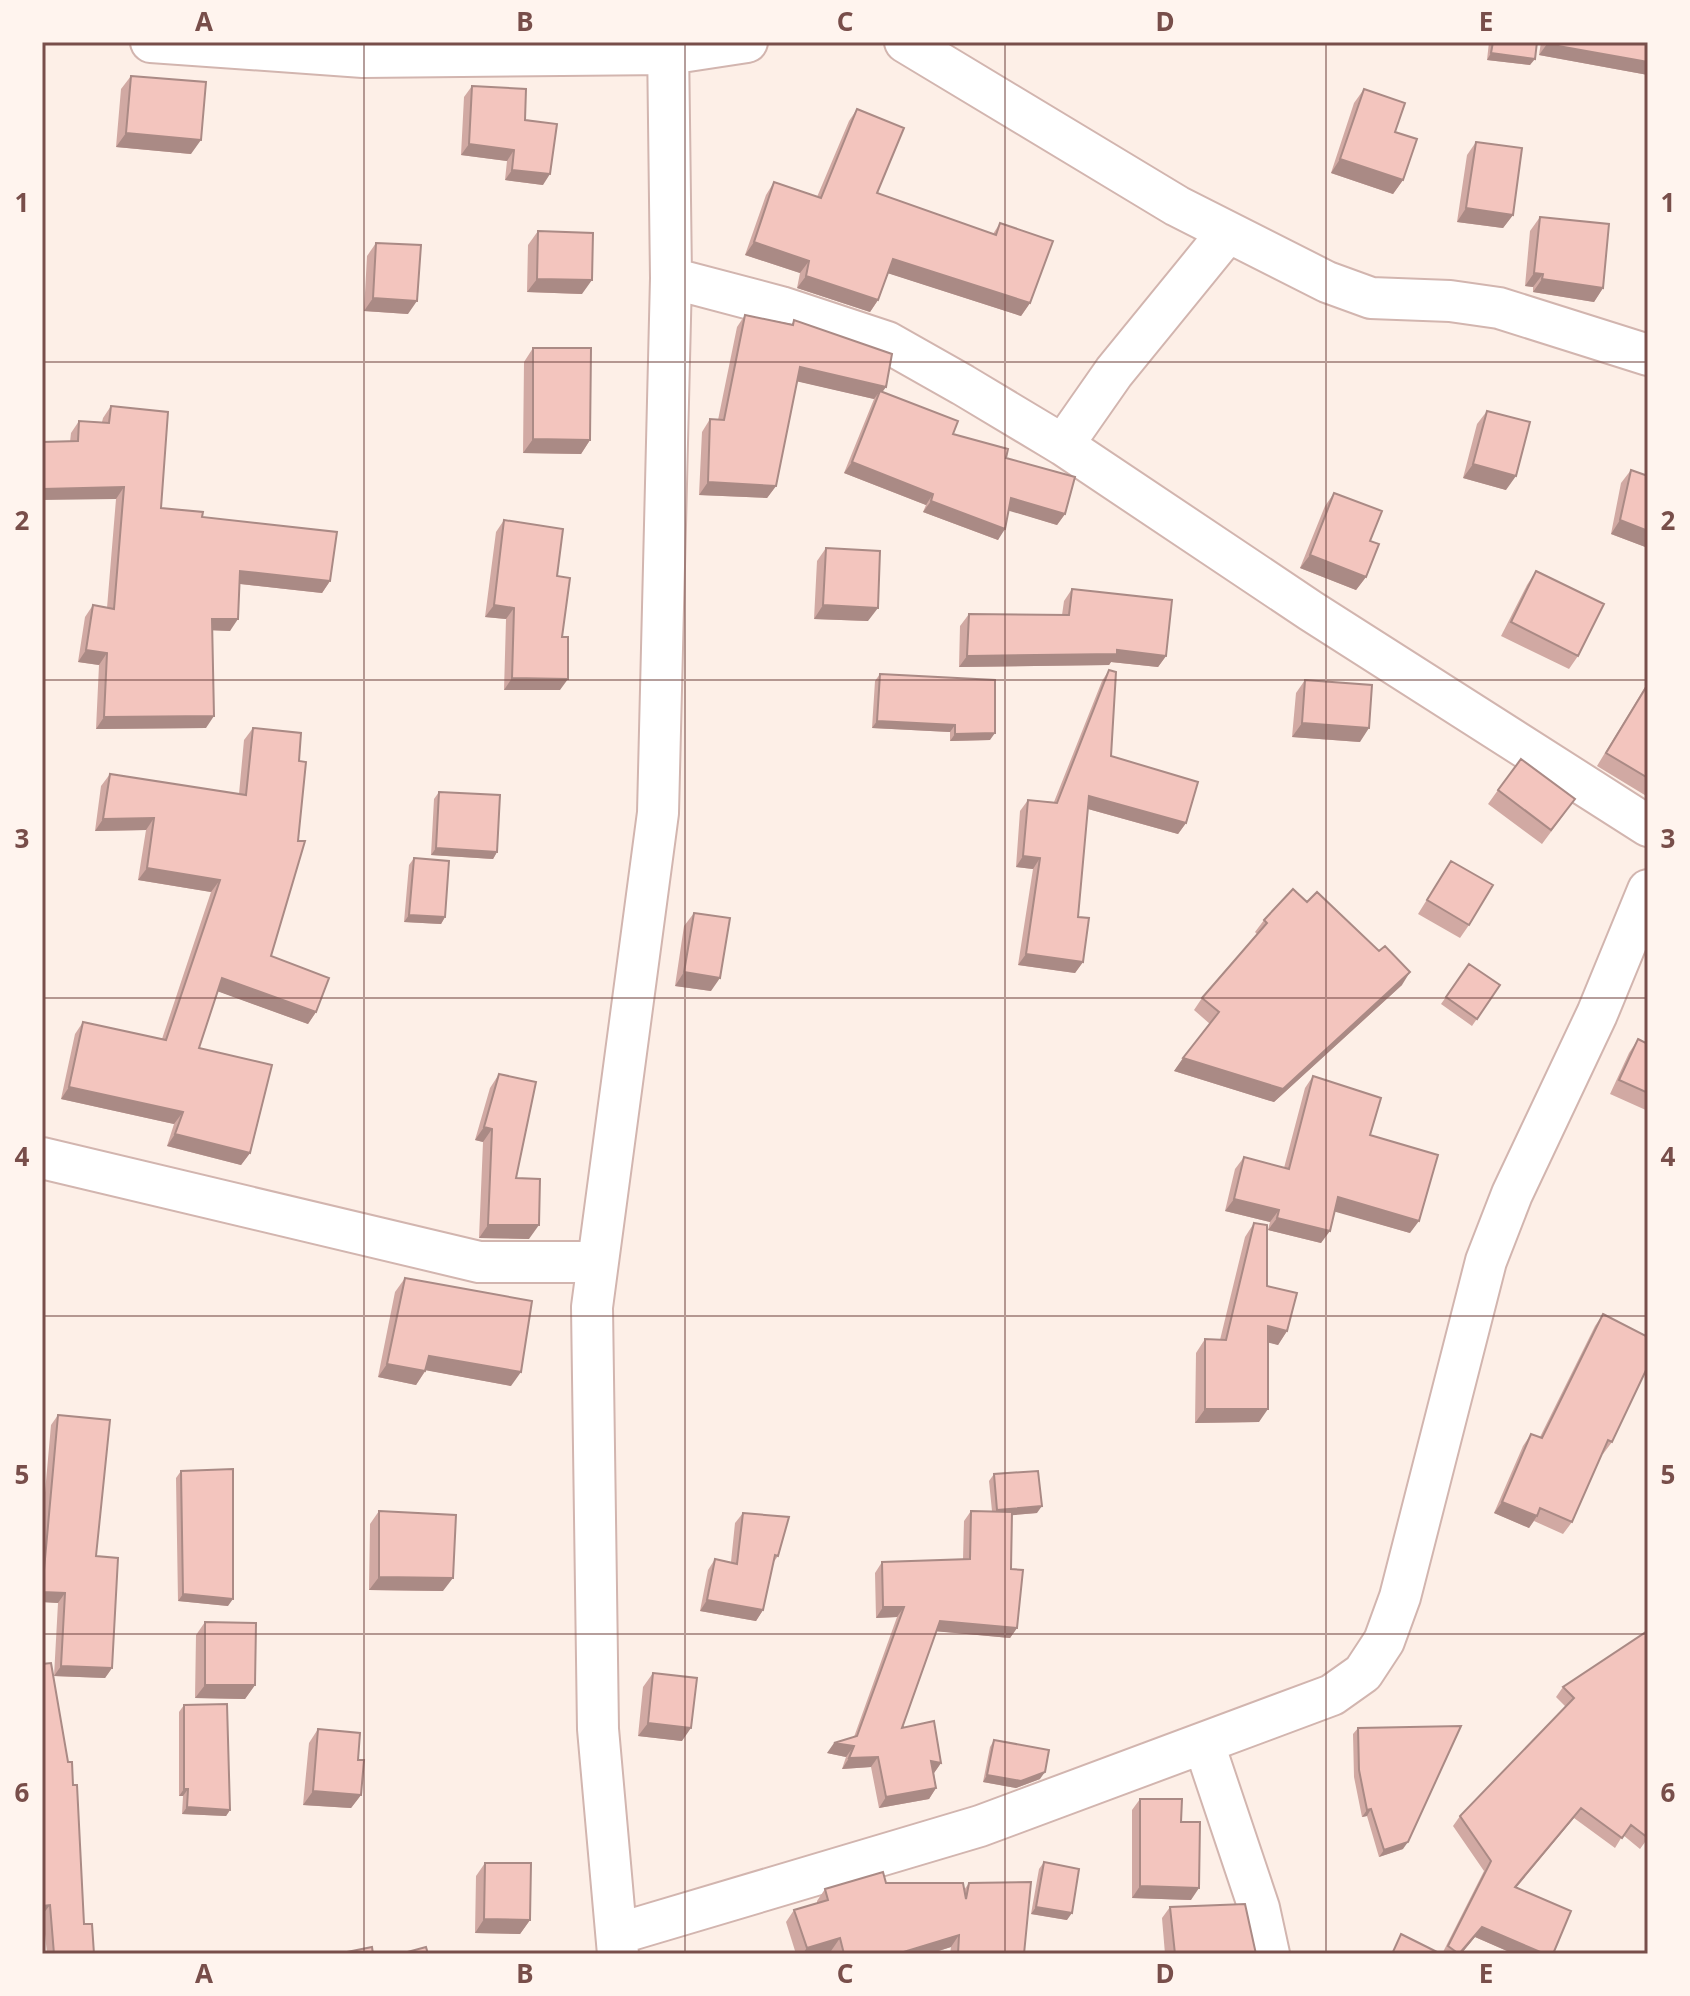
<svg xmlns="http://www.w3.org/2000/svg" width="1690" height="1996" font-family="'Noto Sans',sans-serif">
  <rect width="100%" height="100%" fill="#fdefe7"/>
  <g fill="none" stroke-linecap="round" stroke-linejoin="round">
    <defs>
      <path id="street" d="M151 42 363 57 668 54 747 42
        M905 42 1177 206 1327 282 1371 298 1450 301 1499 308 1648 355
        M671 278 781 307 887 342 963 385 1063 445 1311 611 1648 826
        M1063 445 1114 372 1228 232
        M42 1158 479 1262H596
        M1204 1744 1259 1908 1269 1954
        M617 1934 980 1826 1332 1695 1363 1673 1384 1641 1400 1597 1486 1261 1512 1194 1597 1014 1648 890
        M618 1954 598 1729 592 1307 658 813 671 278 668 42"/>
    </defs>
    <use href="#street" stroke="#d2b5af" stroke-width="44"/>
    <use href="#street" stroke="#fff" stroke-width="40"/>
  </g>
  <path fill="#d1a9a3" d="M1489 42H1537L1530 65 1487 60Z
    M1541 42H1648V75L1539 55Z
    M131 76 191 154 116 147 121 89Z
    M472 86 543 185 505 180 507 161 461 155 464 97Z
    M1364 89 1395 132 1403 180 1393 194 1331 173 1354 103Z
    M857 109 877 193 993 234 1000 223 1030 303 1021 316 888 273 878 300 870 312 797 288 800 273 745 255 766 195 774 182 817 197 849 121Z
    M1476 142 1513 215 1503 228 1457 222 1467 155Z
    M1540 217 1603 288 1594 302 1533 292V287L1525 286 1530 231Z
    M538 231 582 294 527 292 528 245Z
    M376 243 408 314 364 311 367 256Z
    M745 315 792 324 794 320 886 387 882 392 953 434 1006 458 1065 514 1057 525 1009 510 998 540 923 512 926 505 844 473 874 399 797 381 776 486 767 498 699 495 702 432 710 419 718 420 737 327Z
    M533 348 590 440 581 454 523 453 524 362Z
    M111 406 161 508 202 517 330 581 322 593 240 584 230 631 212 630 206 728 96 729 99 665 78 662 85 617 93 605 107 608 116 499 70 442 71 433 79 421 102 422 103 418Z
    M1487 411 1506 490 1463 478 1477 424Z
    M1631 470 1648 548 1611 534 1621 483Z
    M1334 493 1370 541 1366 577 1356 590 1300 568 1325 506Z
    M504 520 557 576 560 690H504L506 619 485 617 496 532Z
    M826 548 868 621 814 619 817 561Z
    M1536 571 1578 656 1569 669 1501 636 1527 585Z
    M1072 589 1166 656 1158 667 1111 662 1109 665 959 667 960 626 969 614 1062 615 1064 601Z
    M1109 670 1111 756 1186 823 1178 834 1088 809 1078 917 1083 962 1075 973 1018 965 1033 869 1016 867 1020 811 1028 800 1054 802 1102 681Z
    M880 674 990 740 950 741V732L872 728 875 681Z
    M1305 680 1360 742 1292 737 1296 693Z
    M1648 682V797L1597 766Z
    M253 728 271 956 316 1012 308 1024 218 991 199 1048 250 1153 241 1165 167 1146 174 1124 61 1099 75 1034 83 1022 162 1039 211 892 138 880 146 830 95 831 101 786 110 774 239 794 244 740Z
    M1498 790 1565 813 1542 844 1488 804Z
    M439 792 497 852 493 859 431 855 434 799Z
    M414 858 445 917 441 924 404 922 409 865Z
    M1451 861 1469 925 1460 938 1418 914Z
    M1307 902 1402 985 1274 1102 1174 1071 1210 1024 1194 1010 1202 998 1257 934 1255 932 1264 920Z
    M694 913 711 991 675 986 684 926Z
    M1469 964 1500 985 1472 1026 1441 1004Z
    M1638 1039 1648 1044V1111L1610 1094 1629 1053Z
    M499 1074 516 1178 529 1239 479 1238 483 1142 475 1140 490 1088Z
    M1313 1076 1370 1135 1410 1233 1335 1211 1321 1243 1268 1230 1270 1222 1225 1211 1235 1169 1244 1157 1284 1168 1305 1088Z
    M1254 1223 1267 1286 1287 1331 1278 1345 1268 1342 1259 1422 1195 1423 1196 1353 1205 1339 1220 1340 1245 1237Z
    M405 1278 511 1386 426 1370 416 1385 378 1377 395 1292Z
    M1603 1314 1612 1442 1603 1454 1602 1453 1572 1522 1563 1534 1534 1521 1529 1528 1494 1513 1523 1446 1531 1434 1540 1437 1595 1326Z
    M58 1415 96 1556 112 1668 105 1678 54 1676 58 1603 42 1602V1526L51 1425Z
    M181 1471 228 1606 178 1601 176 1478Z
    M994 1474 1037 1513 1012 1515 1011 1569 1017 1628 1010 1638 936 1631 902 1728 941 1763 934 1773 936 1788 929 1799 879 1808 871 1767 842 1769 846 1757 827 1753 854 1737 897 1617 876 1618 875 1573 882 1562 963 1559 964 1521 971 1511H992L989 1481Z
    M379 1511 443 1591 369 1590 370 1524Z
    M743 1513 778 1556 773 1563 763 1610 756 1621 700 1611 708 1570 715 1559 731 1562 735 1523Z
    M205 1622 255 1685 245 1699 195 1698 196 1635Z
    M1646 1632 1648 1838 1640 1849 1623 1835 1615 1848 1574 1818 1516 1888 1553 1954H1514L1475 1937 1461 1954H1442L1484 1871 1453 1826 1460 1816 1566 1707 1556 1697 1563 1687Z
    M42 1664 73 1785 84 1924 94 1954H47L43 1914 42 1915Z
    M653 1673 682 1741 638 1736 643 1687Z
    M184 1705 230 1810 226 1816 182 1814 183 1796H179V1712Z
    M1358 1728 1403 1849 1379 1857 1367 1816 1362 1817 1354 1777 1353 1734Z
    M318 1729 358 1760 361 1795 351 1808 303 1805 309 1743Z
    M994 1740 1040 1779 1016 1788 983 1782 990 1747Z
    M1140 1799 1181 1822 1191 1900 1132 1898V1810Z
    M1044 1862 1067 1920 1031 1914 1039 1869Z
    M485 1863 530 1920 520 1934 475 1933 476 1876Z
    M886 1883 964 1890 969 1883 1024 1954H950L951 1947 929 1954H832L831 1951 820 1954H796L786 1922 794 1910 817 1903V1901L825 1889Z
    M1170 1907 1256 1954H1165L1162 1918Z"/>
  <path fill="#aa8a85" d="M1547 44 1648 62V75L1539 55Z
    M1491 53 1535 59 1530 65 1487 60Z
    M126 133 201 140 191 154 116 147Z
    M469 144 514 150 507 161 461 155Z
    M1340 159 1403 180 1393 194 1331 173Z
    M512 170 550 174 543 185 505 180Z
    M1466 208 1513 215 1503 228 1457 222Z
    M754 242 809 261 800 273 745 255Z
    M893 259 1030 303 1021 316 884 272Z
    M1534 273 1543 274 1533 287 1525 286Z
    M806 276 878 300 870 312 797 288Z
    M537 279 592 280 582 294 527 292Z
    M1542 279 1603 288 1594 302 1533 292Z
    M373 298 417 301 408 314 364 311Z
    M800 367 886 387 877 399 880 391 874 399 791 380Z
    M533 439 590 440 581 454 523 453Z
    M852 462 933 494 926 505 844 473Z
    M1473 464 1516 476 1506 490 1463 478Z
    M708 482 776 486 767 498 699 495Z
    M124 487 116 499 42 500V489Z
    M1011 498 1065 514 1057 525 1003 509Z
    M931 501 1005 529 998 540 923 512Z
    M1620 520 1648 531V548L1611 534Z
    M1310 555 1366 577 1356 590 1300 568Z
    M240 571 330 581 322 593 232 583Z
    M494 605 514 608 506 619 485 617Z
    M823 605 878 608 868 621 814 619Z
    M212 619H238L230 631 204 630Z
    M86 650 107 653 99 665 78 662Z
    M1117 650 1166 656 1158 667 1111 662 1109 665 959 667 967 656Z
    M512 678 568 679 560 690H504Z
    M214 716 206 728 96 729 104 717Z
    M877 721 955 725 950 732 872 728Z
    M1302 723 1369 728 1360 742 1292 737Z
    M995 733 990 740 950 741 955 734Z
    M1089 796 1186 823 1178 834 1081 807Z
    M154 818 146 830 95 831 103 819Z
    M436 848 497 852 493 859 431 855Z
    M1023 856 1040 858 1033 869 1016 867Z
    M147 868 220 880 211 892 138 880Z
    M409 915 445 917 441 924 404 922Z
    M1026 954 1083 962 1075 973 1018 965Z
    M684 972 720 978 711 991 675 986Z
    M1410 972 1402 985 1274 1102 1174 1071 1183 1058Z
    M222 978 316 1012 308 1024 214 990Z
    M69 1087 183 1112 174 1124 61 1099Z
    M484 1127 492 1129 483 1142 475 1140Z
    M175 1134 250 1153 241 1165 167 1146Z
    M1338 1197 1419 1221 1410 1233 1329 1210Z
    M1234 1199 1279 1210 1270 1222 1225 1211Z
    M1277 1218 1330 1231 1321 1243 1268 1230Z
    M488 1225H539L529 1239 479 1238Z
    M1268 1326 1287 1331 1278 1345 1258 1340Z
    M429 1356 521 1372 511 1386 419 1369Z
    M387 1364 425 1371 416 1385 378 1377Z
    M1205 1409H1268L1259 1422 1195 1423Z
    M1502 1502 1537 1516 1529 1528 1494 1513Z
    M1042 1506 1037 1513 992 1517 997 1510Z
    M379 1577 453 1578 443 1591 369 1590Z
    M42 1592 65 1593 58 1603 42 1602Z
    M183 1594 233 1599 228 1606 178 1601Z
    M707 1600 763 1610 756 1621 700 1611Z
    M883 1607H904L897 1617 876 1618Z
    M940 1621 1017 1628 1010 1638 933 1631Z
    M61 1666 112 1668 105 1678 54 1676Z
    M205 1685H255L245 1699 195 1698Z
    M648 1723 691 1728 682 1741 638 1736Z
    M834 1743 854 1746 846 1757 827 1753Z
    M878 1757 871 1767 842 1769 849 1758Z
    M931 1761 941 1763 934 1773Z
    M1045 1772 1040 1779 1016 1788 983 1782 987 1775Z
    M936 1788 929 1799 879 1808 886 1797Z
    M184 1789H188L183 1796H179Z
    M313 1791 361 1795 351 1808 303 1805Z
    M187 1807 230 1810 226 1816 182 1814Z
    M1581 1808 1574 1818 1508 1897 1515 1887Z
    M1371 1809 1367 1816 1362 1817 1367 1810Z
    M1408 1842 1403 1849 1379 1857 1384 1850Z
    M1140 1886 1199 1888 1191 1900 1132 1898Z
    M50 1905 43 1914 42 1915V1906Z
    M1036 1907 1072 1913 1067 1920 1031 1914Z
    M484 1919 530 1920 520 1934 475 1933Z
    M1482 1927 1545 1954H1514L1475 1937 1461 1954H1460Z
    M959 1935 951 1947 929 1954H897Z
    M840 1938 831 1951 820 1954H802L807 1948Z"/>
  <path fill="#f3c5be" stroke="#aa8a85" stroke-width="2" d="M1493 42H1537L1535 59 1491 53Z
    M1547 42H1648V62L1547 44Z
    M131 76 206 82 201 140 126 133Z
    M472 86 526 89 525 120 557 124 550 174 512 170 514 150 469 144Z
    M1364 89 1405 103 1395 132 1417 139 1403 180 1340 159Z
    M857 109 904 128 877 193 996 235 1000 223 1053 241 1030 303 893 259 878 300 806 276 809 261 754 242 774 182 821 198Z
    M1476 142 1522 148 1513 215 1466 208Z
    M1540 217 1609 224 1603 288 1542 279 1543 274 1534 273Z
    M538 231 593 233 592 280 537 279Z
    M376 243 421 245 417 301 373 298Z
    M745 315 793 325 794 320 892 354 886 387 800 367 776 486 708 482 710 419 724 420Z
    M533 348H591L590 440 533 439Z
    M880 391 958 421 953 434 1008 449 1006 458 1075 477 1065 514 1011 498 1005 529 931 501 933 494 852 462Z
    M111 406 168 412 161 508 203 512 202 517 337 532 330 581 240 571 238 619H212L214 716 104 717 107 653 86 650 93 605 114 609 124 487 42 489V442L78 441 79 421 109 423Z
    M1487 411 1530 422 1516 476 1473 464Z
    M1631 470 1648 476V531L1620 520Z
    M1334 493 1382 511 1370 541 1379 544 1366 577 1310 555Z
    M504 520 563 529 557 576 570 578 562 637H568V679L512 678 514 608 494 605Z
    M826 548 880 551 878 608 823 605Z
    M1536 571 1604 604 1578 656 1511 622Z
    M1072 589 1172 600 1166 656 1117 650V654L967 656 969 614 1069 615Z
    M1109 670 1116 672 1111 756 1198 782 1186 823 1089 796 1078 917 1089 918 1083 962 1026 954 1040 858 1023 856 1028 800 1057 803Z
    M880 674 995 680V733L955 734V725L877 721Z
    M1305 680 1372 685 1369 728 1302 723Z
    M1648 684V778L1606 753Z
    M253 728 301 733 299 761 306 762 298 841H305L271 956 329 978 316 1012 222 978 199 1048 272 1065 250 1153 175 1134 183 1112 69 1087 83 1022 166 1040 220 880 147 868 154 818 103 819 110 774 246 795Z
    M1521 759 1575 799 1551 830 1498 790Z
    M439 792 500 795 497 852 436 848Z
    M414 858 449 861 445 917 409 915Z
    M1451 861 1493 885 1469 925 1427 900Z
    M1293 889 1307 902 1317 892 1379 951 1385 946 1410 972 1283 1089 1183 1058 1219 1012 1202 998 1267 923 1264 920Z
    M694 913 730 918 720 978 684 972Z
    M1469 964 1500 985 1477 1019 1446 997Z
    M1638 1039 1648 1044V1093L1619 1080Z
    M499 1074 536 1082 516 1178 540 1179 539 1225H488L492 1129 484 1127Z
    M1313 1076 1381 1098 1370 1135 1438 1155 1419 1221 1338 1197 1330 1231 1277 1218 1279 1210 1234 1199 1244 1157 1289 1169Z
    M1254 1223 1267 1225V1286L1297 1293 1287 1331 1268 1326V1409H1205V1339L1226 1340Z
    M405 1278 532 1301 521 1372 429 1356 425 1371 387 1364Z
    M1603 1314 1648 1337V1366L1612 1442 1608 1440 1572 1522 1540 1508 1537 1516 1502 1502 1531 1434 1542 1438Z
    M58 1415 110 1420 96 1556 118 1558 112 1668 61 1666 65 1593 42 1592Z
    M233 1469V1599L183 1594 181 1471Z
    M1038 1471 1042 1506 997 1510 994 1474Z
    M379 1511 456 1515 453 1578 379 1577Z
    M971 1511 1012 1512 1011 1569 1023 1570 1017 1628 940 1621 902 1728 934 1721 941 1763 931 1761 936 1788 886 1797 878 1757 849 1758 854 1746 834 1743 857 1736 904 1607H883L882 1562 970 1559Z
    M743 1513 789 1517 778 1556 775 1555 763 1610 707 1600 715 1559 737 1564Z
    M205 1622 256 1623 255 1685H205Z
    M1646 1632 1648 1635V1838L1631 1825 1622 1838 1581 1808 1515 1887 1571 1911 1553 1954H1545L1482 1927 1459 1954 1448 1946 1491 1861 1460 1816 1574 1698 1563 1687Z
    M51 1663 68 1762H72L73 1785H77L84 1924H92L94 1954H54L50 1905 42 1906V1664Z
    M653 1673 697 1678 691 1728 648 1723Z
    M227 1704 230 1810 187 1807 188 1789H184V1705Z
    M1461 1726 1408 1842 1384 1850 1371 1809 1367 1810 1359 1770 1358 1728Z
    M318 1729 360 1733 358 1760H364L361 1795 313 1791Z
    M994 1740 1049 1750 1045 1772 1021 1781 987 1775Z
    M1140 1799H1182L1181 1822H1200L1199 1888 1140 1886Z
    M1044 1862 1079 1869 1072 1913 1036 1907Z
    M485 1863H531L530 1920 484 1919Z
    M883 1872 886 1883H963L966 1899 969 1883 1031 1882 1024 1954H958L959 1935 897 1954H844L840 1938 807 1948 794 1910 828 1900 825 1889Z
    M1245 1904 1256 1954H1175L1170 1907Z
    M1401 1934 1441 1954H1392Z
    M372 1947 373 1954H337Z
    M426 1947 428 1954H400Z"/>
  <path fill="none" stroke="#784e4a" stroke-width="2" stroke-opacity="0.55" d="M364 42V1954M685 42V1954M1005 42V1954M1326 42V1954M42 362H1648M42 680H1648M42 998H1648M42 1316H1648M42 1634H1648"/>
  <rect width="1690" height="1996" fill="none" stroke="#fff4ee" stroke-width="88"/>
  <rect x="44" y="44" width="1602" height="1908" fill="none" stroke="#784e4a" stroke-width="3"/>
  <g font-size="26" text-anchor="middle" font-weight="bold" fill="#784e4a">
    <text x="204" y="31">A</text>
    <text x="525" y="31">B</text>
    <text x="845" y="31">C</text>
    <text x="1165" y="31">D</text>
    <text x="1486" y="31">E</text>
    <text x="22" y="212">1</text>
    <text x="1668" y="212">1</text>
    <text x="22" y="530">2</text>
    <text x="1668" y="530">2</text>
    <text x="22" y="848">3</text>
    <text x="1668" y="848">3</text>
    <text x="22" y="1166">4</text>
    <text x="1668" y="1166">4</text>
    <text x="22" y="1484">5</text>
    <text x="1668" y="1484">5</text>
    <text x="22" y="1802">6</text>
    <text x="1668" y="1802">6</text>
    <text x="204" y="1983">A</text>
    <text x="525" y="1983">B</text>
    <text x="845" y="1983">C</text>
    <text x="1165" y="1983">D</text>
    <text x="1486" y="1983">E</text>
  </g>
</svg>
